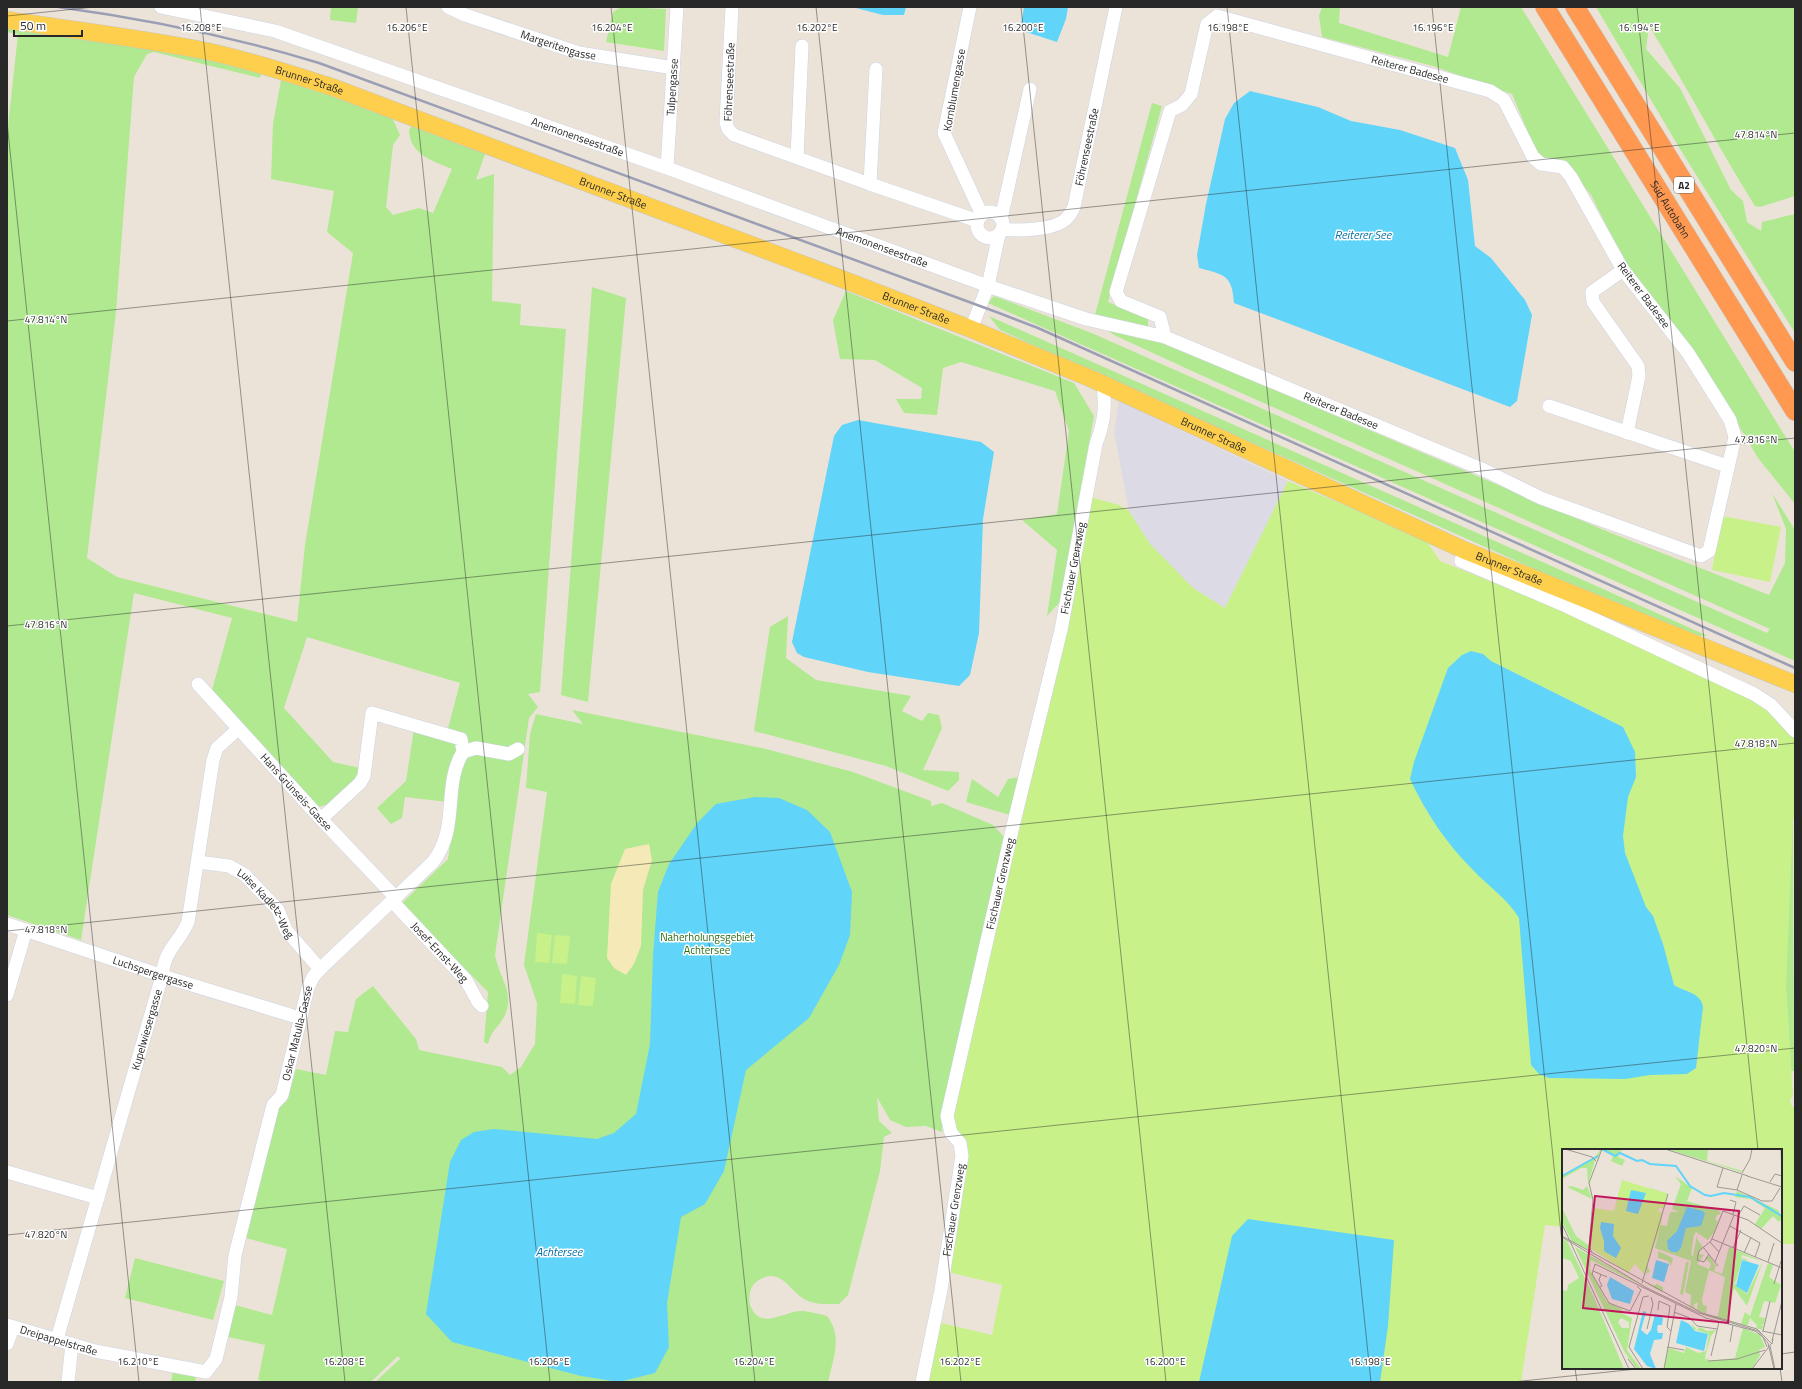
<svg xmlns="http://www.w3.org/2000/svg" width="1802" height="1389" font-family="'Titillium Web',sans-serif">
  <rect width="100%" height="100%" fill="#ece3d8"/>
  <path fill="#dcdae4" d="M1119 401 1288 481 1225 608 1193 588 1150 544 1129 511 1114 432Z"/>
  <path fill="#b0e98f" d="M331 7H358L356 23 330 20Z
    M621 7 666 9 664 51 606 42 613 12Z
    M1322 7H1340L1339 23 1448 57 1461 7H1521L1795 452V504L1758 458 1703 366 1629 270 1591 195 1567 166 1538 156 1512 94 1433 66 1322 37 1319 16Z
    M1596 7H1795V196L1760 207 1755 206C1718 147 1686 85 1649 26L1646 49 1680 88 1731 190 1743 201 1747 222 1761 231 1762 222 1795 214V333L1680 149Z
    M7 25 117 41 135 48 158 47 248 66 261 74 260 78 154 52 147 54 134 77 116 312 87 558 117 577 297 622 305 545 353 253 327 232 334 191 271 179 273 124 281 80 390 113 400 135 393 145 386 207 393 215 419 208 433 213 452 169C433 161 410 155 409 130L413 124 486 151 476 180 494 174 492 301 521 304 520 325 566 329 540 692 528 694 538 707 529 718 495 955C499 978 516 993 504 1017 498 1028 491 1030 488 1044L484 1042 488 992 401 904 448 859 456 803 405 797 402 818 391 824 377 808 406 781 414 729 446 736 460 683 307 637 284 708 333 762 360 768 355 781 329 804 318 807 212 690 232 618 134 593 81 940 7 915V135L18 34 7 32Z
    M1152 103 1162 106 1108 302 1148 319V329L1095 315Z
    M592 287 626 298 588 702 561 695Z
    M846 291 1074 383 1094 416 1061 601 1047 616 1057 550 1022 520 1057 514 1069 431 1055 391 961 362 943 368 937 415 904 413 896 399H921L922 388 875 360 840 359 833 320Z
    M994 296 1094 334 1767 633 1770 629 1192 371 1114 335 1098 324 1164 344 1197 357 1611 533 1769 595 1785 563 1786 529 1772 493 1795 530V661L988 303Z
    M989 316 1612 593 1708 636 1691 635 1606 601 1000 330Z
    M788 616 786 658 816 680 911 696 902 711 922 721 928 713 939 715 942 728 923 770 959 772V780L948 791 886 766 754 731 770 627Z
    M572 710 766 749 853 772 931 801V806L942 803 993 825 1005 838 942 1121V1132L926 1126 906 1127 890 1120 877 1097 879 1121 892 1133 884 1137 880 1171 848 1295 839 1304C828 1304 816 1305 806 1300 791 1293 782 1269 763 1278 759 1279 754 1283 752 1287 749 1292 749 1300 750 1305 761 1333 785 1309 804 1311 811 1312 820 1314 827 1316 843 1336 833 1359 828 1382H375L400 1359 398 1356 371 1382H268L258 1380 265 1345 228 1337 235 1305 272 1315 287 1249 246 1238 279 1108 287 1101 296 1069 326 1075 335 1031 348 1032 356 999 373 986 416 1039 419 1050 502 1067 510 1075 521 1067 535 1044 537 1003 524 965 547 792 526 788 530 734 536 714 583 724Z
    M1019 777 1010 815 966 802 972 779 998 797 1008 779Z
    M1790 824H1793L1794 1071H1791L1786 986Z
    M135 1258 224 1281 213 1320 125 1298Z
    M173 1371 196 1377 195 1382H171Z"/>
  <path fill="#f5eab7" d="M649 844 652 860 643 890 641 946 634 964 626 975 614 968 607 958 611 884 625 849Z"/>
  <path fill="#c8f189" d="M1288 481 1426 540 1440 561 1549 605 1763 704 1795 739V810L1793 821 1786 986 1793 1096 1790 1100 1792 1107H1795V1244H1781V1150H1563V1227L1545 1225 1521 1382H926L937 1322 992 1335 1002 1285 948 1272 958 1136 950 1118 1024 811 1090 497 1119 505 1129 511 1150 544 1193 588 1225 608Z
    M1722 516 1781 527 1770 582 1712 570Z
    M537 933 552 935 549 963 535 962Z
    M555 935 570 936 567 964 552 963Z
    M562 974 577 976 575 1004 560 1003Z
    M581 976 596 978 593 1006 578 1005Z"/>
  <path fill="#60d4f9" d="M852 7H906L904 15H883Z
    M1024 7H1068L1066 19 1057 42 1020 30Z
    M1250 91 1318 107 1351 121 1400 130 1455 148 1468 180 1475 246 1491 258 1525 300 1532 315 1517 401 1510 407 1234 303C1232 274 1224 275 1199 268L1197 255 1206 204 1225 119 1234 103Z
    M858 420 981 442 994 452 983 519 979 633 970 675 959 686 868 672 804 657 797 653 792 642 834 436 842 425Z
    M1471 651 1483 654 1491 661 1623 727 1635 752 1636 777 1628 797 1623 836 1625 853 1646 907 1653 916 1663 944 1674 985C1684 992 1701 992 1703 1007L1696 1068 1687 1074 1650 1075 1625 1079 1549 1078 1539 1074 1531 1065 1519 918C1508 899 1488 886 1473 870 1446 843 1426 813 1410 779L1414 762 1448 668 1462 655Z
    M755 797 779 798 807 810 830 832 852 892 850 935 839 965 809 1018 746 1070 724 1171 705 1204 681 1217 667 1303 669 1347 655 1373 619 1382 581 1376 452 1342 426 1314 450 1162 461 1140 474 1132 494 1129 597 1139 614 1133 636 1114 650 1044 653 955 658 892 669 864 698 822 716 804Z
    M1248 1219 1394 1240 1388 1326 1380 1382H1199L1232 1236Z"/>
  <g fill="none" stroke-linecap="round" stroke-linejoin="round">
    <defs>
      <g id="minor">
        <path id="s1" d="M161 7 275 31 667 168 988 286 1086 319 1165 337 1484 470 1541 498 1701 556 1709 551 1735 437 1730 420 1688 353 1623 270 1571 177 1563 167 1541 164 1533 157 1504 100 1490 91 1217 16 1207 24 1191 94 1182 105 1170 111 1116 292 1121 301 1160 317 1165 337"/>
        <path id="s2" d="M448 7 465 15 579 53 674 68"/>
        <path d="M732 7 726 122 728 129 734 135 870 184 876 69"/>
        <path d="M970 7 944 133 982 215"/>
        <path d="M797 157 802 46"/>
        <path id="s3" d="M667 168 677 7"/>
        <path d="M870 184 978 221"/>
        <circle cx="990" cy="225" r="13"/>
        <path d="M1001 219 1030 89"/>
        <path id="s4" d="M1002 229C1017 231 1049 230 1062 222 1068 219 1071 213 1074 207L1116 7"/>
        <path d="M1623 270 1592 292 1593 302 1638 366 1639 376 1627 433"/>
        <path d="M971 329 988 286 999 234"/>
        <path d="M1549 406 1727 466"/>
        <path d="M1464 550 1461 561 1566 606 1754 694 1771 705 1795 731"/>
        <path id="s5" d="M198 684 321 819 396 898"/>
        <path d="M463 752 476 748 509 754 518 749"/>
        <path id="s6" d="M198 862 229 866 245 875 278 910 286 930 320 969"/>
        <path id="s7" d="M392 901 466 980 478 1002 482 1006"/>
        <path id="s8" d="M7 924 169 978 300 1018"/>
        <path d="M7 995 26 930"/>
        <path d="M7 1172 98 1198"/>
        <path id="s9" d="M7 1325 95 1351 206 1372 216 1359 231 1297 235 1255 273 1105 282 1095 308 988 313 977 320 969 433 862C460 827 442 786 463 752L461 739 372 713 364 776 360 783 321 819"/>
        <path id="s10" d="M57 1339 162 976C165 948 178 945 188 922L213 760 217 748 238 729"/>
        <path d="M7 1344 13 1327"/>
        <path d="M68 1382 72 1344"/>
        <path id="s11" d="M922 1382 941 1290 962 1156 960 1143 951 1133 947 1116 1013 826 1061 630 1096 444C1104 423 1106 407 1103 385"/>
      </g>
      <g id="major">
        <path id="s12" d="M7 20C73 30 140 38 206 51 249 60 291 74 332 87L842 279 971 329 1092 379 1464 550 1795 684"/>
      </g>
      <g id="highway">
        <path id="s13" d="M1545 7 1795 411"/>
        <path d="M1575 7 1795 362"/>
      </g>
    </defs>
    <use href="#minor" stroke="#cdd2e3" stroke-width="14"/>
    <use href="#major" stroke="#c7c7c7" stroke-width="18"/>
    <use href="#highway" stroke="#c7c7c7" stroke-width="20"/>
    <use href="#minor" stroke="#fff" stroke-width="13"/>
    <use href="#major" stroke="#fdcf4d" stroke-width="17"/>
    <use href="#highway" stroke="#ff9850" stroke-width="19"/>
    <path stroke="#9b9fb5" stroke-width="2.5" d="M58 7C147 19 234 37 319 63L999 313 1038 328 1795 668"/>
  </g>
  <path fill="none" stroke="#282828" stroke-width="1" stroke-opacity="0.45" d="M200 7 345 1382M406 7 550 1382M611 7 755 1382M816 7 961 1382M1021 7 1166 1382M1227 7 1371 1382M1432 7 1563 1252M1637 7 1758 1150M7 16 95 7M7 122 139 1382M7 321 1795 133M7 626 1795 438M7 931 1795 743M7 1235 1795 1048M1781 1354 1795 1352M1575 1368 1577 1382M1780 1368 1782 1382M1513 1382 1646 1368"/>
  <g text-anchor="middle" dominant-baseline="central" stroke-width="3" stroke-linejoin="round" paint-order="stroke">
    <rect fill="#fff" stroke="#686868" stroke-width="1" x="1674" y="177" width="20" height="16" rx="3"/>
    <g font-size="10" font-weight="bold" fill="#282828">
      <text x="1684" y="185">A2</text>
    </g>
    <g font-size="11" fill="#282828" stroke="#fff">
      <text stroke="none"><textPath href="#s2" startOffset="117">Margeritengasse</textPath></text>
      <text transform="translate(1410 69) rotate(15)">Reiterer Badesee</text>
      <text stroke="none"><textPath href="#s12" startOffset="309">Brunner Straße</textPath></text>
      <text transform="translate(729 82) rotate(-88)">Föhrenseestraße</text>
      <text stroke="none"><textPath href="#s3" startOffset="81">Tulpengasse</textPath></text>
      <text transform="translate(954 90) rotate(-80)">Kornblumengasse</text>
      <text stroke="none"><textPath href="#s1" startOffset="437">Anemonenseestraße</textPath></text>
      <text stroke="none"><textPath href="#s4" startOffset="142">Föhrenseestraße</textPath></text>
      <text stroke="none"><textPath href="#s12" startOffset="633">Brunner Straße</textPath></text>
      <text stroke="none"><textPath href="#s13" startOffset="238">Süd Autobahn</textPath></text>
      <text stroke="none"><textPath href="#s1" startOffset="761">Anemonenseestraße</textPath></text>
      <text transform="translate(1644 295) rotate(53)">Reiterer Badesee</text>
      <text stroke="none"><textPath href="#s12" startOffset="957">Brunner Straße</textPath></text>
      <text stroke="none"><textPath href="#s1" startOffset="1249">Reiterer Badesee</textPath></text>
      <text stroke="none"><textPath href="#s12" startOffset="1281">Brunner Straße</textPath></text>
      <text stroke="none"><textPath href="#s11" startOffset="836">Fischauer Grenzweg</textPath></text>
      <text stroke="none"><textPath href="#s12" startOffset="1605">Brunner Straße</textPath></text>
      <text stroke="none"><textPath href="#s5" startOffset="146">Hans Grünseis-Gasse</textPath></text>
      <text stroke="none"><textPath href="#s11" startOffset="512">Fischauer Grenzweg</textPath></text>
      <text stroke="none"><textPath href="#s6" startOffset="85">Luise Kadletz-Weg</textPath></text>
      <text stroke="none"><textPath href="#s7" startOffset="70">Josef-Ernst-Weg</textPath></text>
      <text stroke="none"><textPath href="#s8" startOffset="154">Luchspergergasse</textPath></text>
      <text stroke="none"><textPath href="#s10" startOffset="322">Kupelwiesergasse</textPath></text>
      <text stroke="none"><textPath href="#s9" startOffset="559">Oskar Matulla-Gasse</textPath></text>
      <text stroke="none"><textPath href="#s11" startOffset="175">Fischauer Grenzweg</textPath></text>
      <text stroke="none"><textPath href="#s9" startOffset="54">Dreipappelstraße</textPath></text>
    </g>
    <g font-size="11" fill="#276b13" stroke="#fff">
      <text x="707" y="937">Naherholungsgebiet<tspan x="707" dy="13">Achtersee</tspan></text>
    </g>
    <g font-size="12" font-style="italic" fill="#0170a3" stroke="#fff">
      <text x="1363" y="234">Reiterer See</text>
      <text x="559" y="1251">Achtersee</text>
    </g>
  </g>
  <g transform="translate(1562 1149)">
    <rect width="220" height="220" fill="#ece3d8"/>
    <path d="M36 0H40L35 10 33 11 26 36 25 19H19L0 30V27L34 7 38 1ZM41 0H60L56 8 63 11 60 17 49 12 51 7ZM105 0H146L145 12 181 22 179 23ZM113 27 130 39 125 52 157 61 159 65 155 66 153 71 156 72 153 82 146 91 134 83 132 86 129 106 131 107 135 86V90L141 98 136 105 142 106 135 115 147 120 149 115 143 109 147 106 154 117 152 122 160 125 167 98 200 112 180 106 179 109 184 110 186 113 180 110 173 135 185 145 201 112 185 157 172 139 165 171 179 175 183 163 188 167 206 114 211 116 207 128 219 136 213 154 202 152 197 168 203 169 202 175H199L201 176 200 181 194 179 195 176 188 169 186 176H182L153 169 145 166 156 167 163 128 147 121 140 150 141 156 145 157 144 165 135 161 136 153 131 156 134 160 128 158 129 146 123 143 129 112 93 99 98 79 85 116 88 123 85 124 83 130 84 134 92 137 97 133 95 135 101 138V141L100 143 83 134 85 118 83 122V114L95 84 89 76 81 79 86 75 88 66 97 69 98 64 90 62 95 63 96 57 101 58 104 46 96 44 91 46 88 39 106 45 102 60 97 58 96 62 100 64 99 76 105 77 108 63H117L110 60 119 35ZM10 37 21 41 25 37 30 50 5 38ZM175 42 216 61 220 70 217 73 211 67 199 80 193 75 203 59 189 50 173 48ZM0 59 14 87 26 96 28 102 10 93 0 72ZM0 89 5 92 32 148 62 220H0V141L5 142 6 136 17 129 9 112 0 109ZM13 98 89 141 29 111 28 119 26 117 45 153 60 160 59 164 70 169 65 201 79 220H75L63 204ZM59 169 67 173V179H60L56 173ZM96 102 111 109 109 117 106 112 96 109ZM124 113H127L121 146 118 145ZM129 174 135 181 138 178 145 182 154 181 149 187 143 208 144 211 146 209V212L173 209 181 179 198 186 203 198 197 201 198 206 190 220H102L106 199 122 204 124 198 136 204 144 202 147 185 131 180Z" fill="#b0e98f" fill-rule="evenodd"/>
    <path d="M60 31 106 45 102 60 97 58 96 62 100 64 99 76 82 125 73 115 66 124 28 99 31 59 52 62Z" fill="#c8f189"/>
    <path d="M69 41 84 44 76 65 64 62ZM125 58 141 62 143 65 139 77 124 79 119 99 115 103H110L106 100 105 92 115 82ZM39 73 52 75 51 87 59 99 54 109 42 102V92L38 79ZM94 111 107 115 102 133 90 129ZM180 111 197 116 185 144 174 137ZM48 128 72 142 68 155 50 150 45 136ZM81 162 84 163 79 181 85 186 89 181 93 165 101 169 100 176H96L95 180 96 184H101L100 190 92 191 88 205 94 220 85 217 72 200ZM119 171 127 175 133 182 146 185 142 202 114 194Z" fill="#60d4f9"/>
    <path fill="none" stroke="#60d4f9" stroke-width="2" d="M40 0 53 7 58 4 75 12 80 11 88 15 114 17 128 37 143 46 149 47 162 44 188 48 220 67M0 27 36 7"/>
    <path fill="none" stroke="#9e9892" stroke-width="1" d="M3 0 30 8 34 12M103 0 186 27M219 0 220 28M161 19 155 38 175 41M180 24 188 10 190 0M185 27 220 38M208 33 213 25 220 27M175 41 200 52H210M175 41 180 26M168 51 174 53 171 65M210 52 218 39M176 67 182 57 198 66M0 75 67 220M168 77 198 94 193 108M0 87 140 164 195 180 210 195 211 190M0 88 85 139 137 164 196 182 206 194 212 220M150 90 220 119M148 93 157 103M141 98 156 117M171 99 179 81M30 103 27 98 31 51 27 34 40 0M182 104 189 88M147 105 142 113 135 111 137 102 149 92 161 62 186 71 220 94M153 113 172 66M206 113 212 94M31 122 45 128M80 134 106 45M212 135 219 112M75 137 79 141 68 162 47 154 30 125 33 115 144 169 193 182 201 188 205 198M38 138 40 137 37 131 39 125M96 161 97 152 108 157 105 178 109 182M112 163 128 169 135 177 155 180M85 180 91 155 89 148M200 182 220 186M201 182 208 152M210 192 220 152M168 193 171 176M208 197 213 220M105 198 122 201M149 207 157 173M66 210 74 220M146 212 175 210 203 201M81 220 67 198 81 148 87 147M102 220 114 155M190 220 209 195"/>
    <path fill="#c2185b" fill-opacity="0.15" stroke="#c2185b" stroke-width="2" d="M33 47 177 62 166 174 21 159Z"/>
    <rect width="220" height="220" fill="none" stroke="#282828" stroke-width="2"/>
  </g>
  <g font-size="10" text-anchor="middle" fill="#282828" stroke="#fff" stroke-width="3" stroke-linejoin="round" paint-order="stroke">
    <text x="201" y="31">16.208°E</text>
    <text x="407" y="31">16.206°E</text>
    <text x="612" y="31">16.204°E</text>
    <text x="817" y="31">16.202°E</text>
    <text x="1023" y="31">16.200°E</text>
    <text x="1228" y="31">16.198°E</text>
    <text x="1433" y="31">16.196°E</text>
    <text x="1639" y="31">16.194°E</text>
    <text x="1756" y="138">47.814°N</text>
    <text x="46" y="323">47.814°N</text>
    <text x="1756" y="443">47.816°N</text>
    <text x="46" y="628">47.816°N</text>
    <text x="1756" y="747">47.818°N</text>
    <text x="46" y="933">47.818°N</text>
    <text x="1756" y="1052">47.820°N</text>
    <text x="46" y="1238">47.820°N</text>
    <text x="138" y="1365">16.210°E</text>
    <text x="344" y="1365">16.208°E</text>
    <text x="549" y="1365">16.206°E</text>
    <text x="754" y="1365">16.204°E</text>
    <text x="960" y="1365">16.202°E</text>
    <text x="1165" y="1365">16.200°E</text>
    <text x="1370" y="1365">16.198°E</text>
  </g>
  <rect width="1802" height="1389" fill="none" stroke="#282828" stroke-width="16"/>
  <path d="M14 30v6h68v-6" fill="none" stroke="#282828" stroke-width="2"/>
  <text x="20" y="30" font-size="12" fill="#282828" stroke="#ffffff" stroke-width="3" paint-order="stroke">50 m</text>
</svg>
